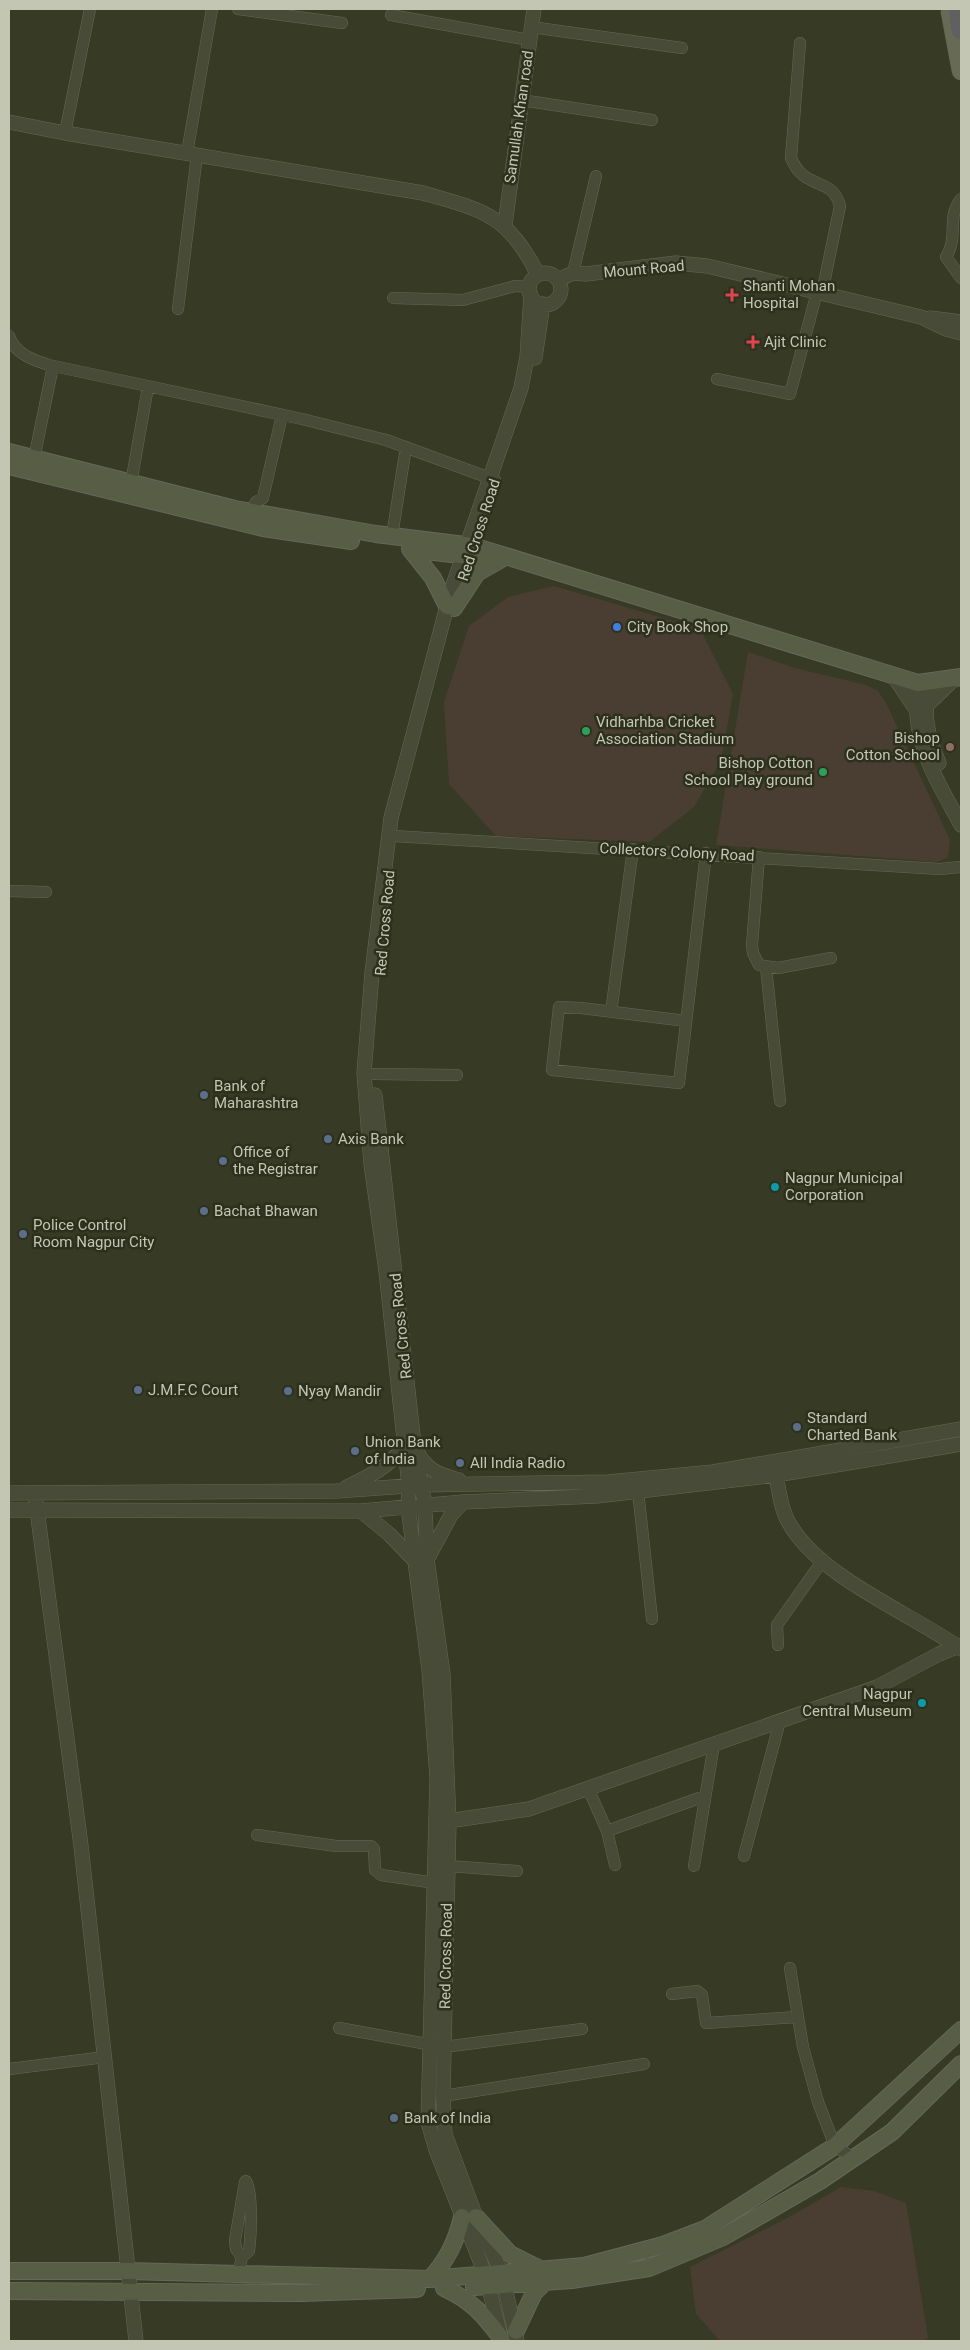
<svg xmlns="http://www.w3.org/2000/svg" width="970" height="2350" font-family="Roboto,sans-serif">
  <rect width="100%" height="100%" fill="#373a24"/>
  <path fill="#4a3e32" d="M554 586 700 629 733 694 721 761 694 807 649 842 496 836 449 784 444 702 469 626 508 597Z
    M748 652 795 668 866 685 878 691 886 703 950 840 948 857 938 862 716 845Z
    M841 2187 874 2191 906 2203 928 2338 923 2341H720L696 2314 690 2267 793 2215Z"/>
  <g fill="none" stroke-linecap="round" stroke-linejoin="round">
    <defs>
      <path id="minor" d="M238 9 342 23
        M391 15 529 40
        M531 27 682 48
        M800 43 791 158C805 192 832 175 840 206L822 293
        M521 100 652 120
        M65 133 90 9
        M187 153 212 9
        M961 199C946 217 959 237 946 257L961 278
        M573 273 596 176
        M393 298 463 300 515 286 529 287
        M178 309 197 155
        M9 336C15 354 33 360 49 365L302 419 386 440 495 480
        M717 379 790 394 817 292
        M34 459 53 366
        M131 483 148 387
        M252 512 256 502 263 498 282 415
        M392 536 406 447
        M393 836 940 869 961 867
        M759 857 752 945 753 953 759 965 778 968 831 958
        M9 891 46 892
        M766 967 780 1101
        M611 1012 633 849
        M686 1021 581 1008 559 1007 552 1070 679 1083 706 853
        M373 1074 457 1075
        M638 1491 652 1619
        M778 1645 777 1625 823 1560
        M588 1788 607 1831 615 1865
        M607 1831 705 1796
        M257 1835 336 1846H371L374 1849 375 1870 381 1875 442 1884
        M744 1856 780 1721
        M448 1866 517 1871
        M694 1866 714 1744
        M790 1968 803 2047 818 2102 835 2146 853 2158
        M672 1994 697 1991 702 1995 706 2023 798 2017
        M339 2028 444 2047 582 2029
        M9 2069 105 2057
        M443 2096 644 2064
        M242 2257 236 2249 235 2240 245 2182
        M238 2275 242 2257 249 2251C251 2236 253 2193 246 2181"/>
      <path id="tertiary" d="M9 122 65 133 423 193C483 210 509 215 538 275
        M505 225 534 9
        M529 289a16 16 0 1 1 32 0a16 16 0 1 1-32 0Z
        M558 280 573 273 586 274 676 263 707 266 921 317 946 329 961 333
        M930 318 961 322
        M535 358 543 304
        M893 675 915 708
        M930 681C923 713 926 733 939 763
        M918 683C910 740 935 777 961 825
        M925 707 955 678
        M375 1095 414 1444 425 1506 427 1559 443 1674 449 1822 443 2096 445 2134 476 2217 502 2274 517 2341
        M417 1451C425 1470 440 1475 459 1480
        M776 1475C779 1491 781 1510 789 1523 820 1578 911 1613 961 1649
        M347 1487C370 1476 388 1467 404 1447
        M9 1493 337 1491 421 1485 608 1482 713 1472 961 1429
        M36 1502 81 1846 136 2341
        M9 1510 361 1511 463 1502 597 1496 776 1475 961 1444
        M361 1511 389 1534 415 1561
        M429 1556 451 1515 463 1502
        M441 1822 529 1809 877 1687 939 1654 961 1645
        M501 2338 486 2276 436 2150 428 2122 437 1778 429 1670 408 1507 409 1486 386 1271 371 1164 364 1073 372 973 391 818 451 591 521 388 527 357 531 295"/>
      <path id="secondary" d="M9 452 235 509 376 534 473 546 918 683 961 677
        M9 466 263 528 351 541
        M410 549 433 578 447 606
        M417 550 469 556 487 554
        M454 608 477 573 505 557
        M476 2217 510 2254 542 2270
        M9 2271H128L430 2279 584 2266 663 2245 705 2229 835 2146 961 2030
        M430 2279C447 2260 456 2242 462 2217
        M474 2287 572 2280 649 2268 723 2237 820 2181 892 2132 961 2064
        M444 2288C471 2300 484 2315 501 2338
        M9 2291 301 2293 417 2289
        M516 2331 534 2293 544 2283"/>
      <path id="primary" d="M950 12 961 71"/>
      <path id="trunk" d="M958 9 961 30"/>
    </defs>
    <use href="#minor" stroke="#656956" stroke-width="12"/>
    <use href="#tertiary" stroke="#656956" stroke-width="15"/>
    <use href="#secondary" stroke="#656956" stroke-width="18"/>
    <use href="#primary" stroke="#535744" stroke-width="19"/>
    <use href="#trunk" stroke="#525643" stroke-width="20"/>
    <use href="#minor" stroke="#474b37" stroke-width="11"/>
    <use href="#tertiary" stroke="#474b37" stroke-width="14"/>
    <use href="#secondary" stroke="#585d46" stroke-width="16"/>
    <use href="#primary" stroke="#676b56" stroke-width="18"/>
    <use href="#trunk" stroke="#606063" stroke-width="19"/>
  </g>
  <g fill="#e0444e" stroke="#2c301d" stroke-width="2">
    <path d="M729.5 287.5h5v5h5v5h-5v5h-5v-5h-5v-5h5z"/>
    <path d="M750.5 334.5h5v5h5v5h-5v5h-5v-5h-5v-5h5z"/>
  </g>
  <circle fill="#3f7fe0" stroke="#2c301d" stroke-width="2" cx="617" cy="627" r="5"/>
  <g fill="#2e9e5b" stroke="#2c301d" stroke-width="2">
    <circle cx="586" cy="731" r="5"/>
    <circle cx="823" cy="772" r="5"/>
  </g>
  <circle fill="#8d6e63" stroke="#2c301d" stroke-width="2" cx="950" cy="747" r="5"/>
  <g fill="#5c6f8a" stroke="#2c301d" stroke-width="2">
    <circle cx="204" cy="1095" r="5"/>
    <circle cx="328" cy="1139" r="5"/>
    <circle cx="223" cy="1161" r="5"/>
    <circle cx="204" cy="1211" r="5"/>
    <circle cx="23" cy="1234" r="5"/>
    <circle cx="138" cy="1390" r="5"/>
    <circle cx="288" cy="1391" r="5"/>
    <circle cx="797" cy="1427" r="5"/>
    <circle cx="355" cy="1451" r="5"/>
    <circle cx="460" cy="1463" r="5"/>
    <circle cx="394" cy="2118" r="5"/>
  </g>
  <g fill="#0f9aa8" stroke="#2c301d" stroke-width="2">
    <circle cx="775" cy="1187" r="5"/>
    <circle cx="922" cy="1703" r="5"/>
  </g>
  <g text-anchor="middle" dominant-baseline="central" stroke-width="5" stroke-linejoin="round" paint-order="stroke">
    <g font-size="15" fill="#c2c6b3" stroke="#2c301d">
      <text transform="translate(519 117) rotate(-82)">Samullah Khan road</text>
      <text transform="translate(644 269) rotate(-5)">Mount Road</text>
      <text transform="translate(479 530) rotate(-72)">Red Cross Road</text>
      <text transform="translate(677 852) rotate(3)">Collectors Colony Road</text>
      <text transform="translate(385 923) rotate(-85)">Red Cross Road</text>
      <text transform="translate(401 1326) rotate(-96)">Red Cross Road</text>
      <text transform="translate(446 1956) rotate(-89)">Red Cross Road</text>
    </g>
    <g font-size="15" fill="#c2c6b3" stroke="#2c301d" text-anchor="start">
      <text x="743" y="286">Shanti Mohan<tspan x="743" dy="17">Hospital</tspan></text>
      <text x="764" y="342">Ajit Clinic</text>
      <text x="627" y="627">City Book Shop</text>
      <text x="596" y="722">Vidharhba Cricket<tspan x="596" dy="17">Association Stadium</tspan></text>
      <text x="940" y="738" text-anchor="end">Bishop<tspan x="940" dy="17">Cotton School</tspan></text>
      <text x="813" y="763" text-anchor="end">Bishop Cotton<tspan x="813" dy="17">School Play ground</tspan></text>
      <text x="214" y="1086">Bank of<tspan x="214" dy="17">Maharashtra</tspan></text>
      <text x="338" y="1139">Axis Bank</text>
      <text x="233" y="1152">Office of<tspan x="233" dy="17">the Registrar</tspan></text>
      <text x="785" y="1178">Nagpur Municipal<tspan x="785" dy="17">Corporation</tspan></text>
      <text x="214" y="1211">Bachat Bhawan</text>
      <text x="33" y="1225">Police Control<tspan x="33" dy="17">Room Nagpur City</tspan></text>
      <text x="148" y="1390">J.M.F.C Court</text>
      <text x="298" y="1391">Nyay Mandir</text>
      <text x="807" y="1418">Standard<tspan x="807" dy="17">Charted Bank</tspan></text>
      <text x="365" y="1442">Union Bank<tspan x="365" dy="17">of India</tspan></text>
      <text x="470" y="1463">All India Radio</text>
      <text x="912" y="1694" text-anchor="end">Nagpur<tspan x="912" dy="17">Central Museum</tspan></text>
      <text x="404" y="2118">Bank of India</text>
    </g>
  </g>
  <rect width="970" height="2350" fill="none" stroke="#c2c6b3" stroke-width="20"/>
</svg>
